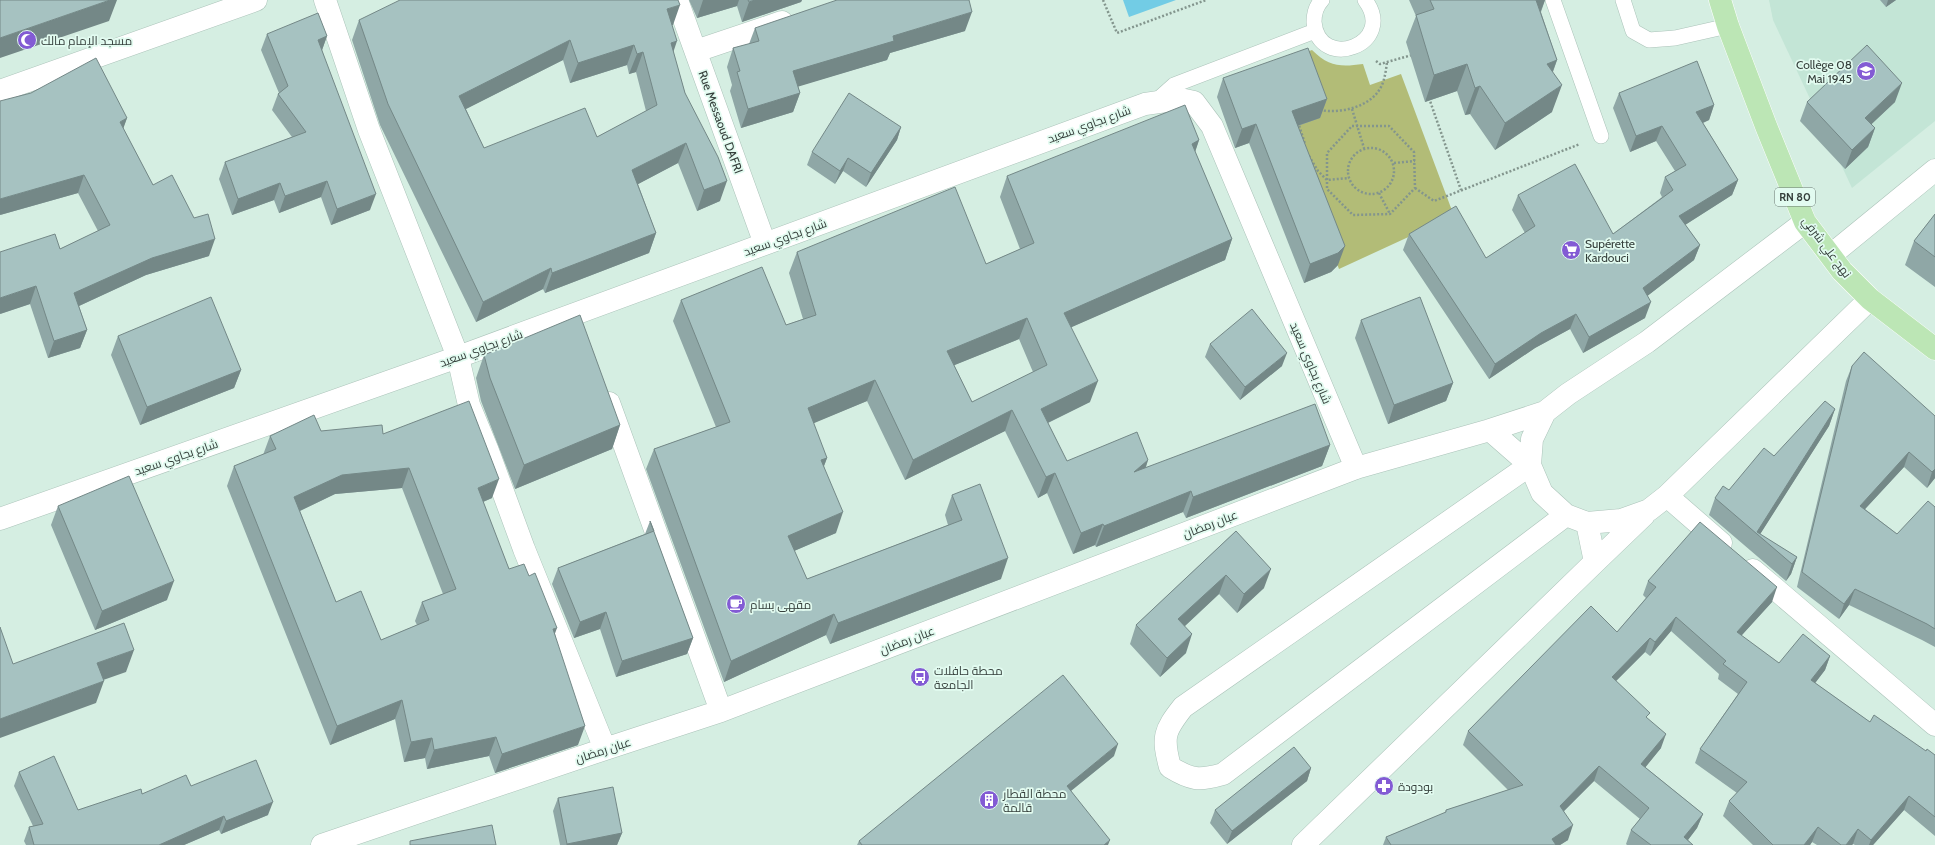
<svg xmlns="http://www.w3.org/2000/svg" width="1935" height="845" font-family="Cabin,Cairo,sans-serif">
  <rect width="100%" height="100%" fill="#d5eee2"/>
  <path fill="#c3e5d6" d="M1769 0H1935V121L1852 188 1773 20Z"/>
  <path fill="#b2bc77" d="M1312 50C1329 67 1341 67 1363 64L1370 85 1401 74 1454 216 1339 269 1292 148 1231 79Z"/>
  <path fill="#72cce5" d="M1123 0H1176L1129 17Z"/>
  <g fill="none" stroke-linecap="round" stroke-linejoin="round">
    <defs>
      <path id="service" d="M1322 0C1316 6 1314 15 1314 22 1319 73 1398 44 1365 0
        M1553 0 1601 136
        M1623 0 1633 31 1649 40 1675 38 1728 26
        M1155 102 1174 85 1315 31"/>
      <path id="minor" d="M325 0 369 130 458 357 469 405 488 451 524 549 605 749
        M677 0 765 244
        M696 51 782 22
        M0 91 256 0
        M1805 222 1647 342 1568 394 1545 412 1532 439 1530 465 1542 493 1566 515 1587 523 1621 520 1649 510 1667 496 1870 299
        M1831 255 1935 170
        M609 403 721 711
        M1545 412 1490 430 1530 465 1183 707C1164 731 1162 737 1170 767 1191 780 1199 781 1223 774L1566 515
        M1667 496 1721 543
        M0 519 458 357 1145 104 1180 99 1194 102 1212 126 1356 468
        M1587 523 1595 562 1644 515
        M1753 570 1935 725
        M322 845 605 749 721 711 1356 468 1490 430
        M1303 845 1595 562"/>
      <path id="primary" d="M1720 0 1728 26 1766 126 1805 222 1842 271 1870 299 1935 349"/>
    </defs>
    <use href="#service" stroke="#abc3b9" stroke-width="16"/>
    <use href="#minor" stroke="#abc3b9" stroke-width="23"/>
    <use href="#primary" stroke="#fff" stroke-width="23"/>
    <path stroke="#83958d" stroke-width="2.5" stroke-dasharray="2 2" stroke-linecap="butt" d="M1103 0 1117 33 1206 0
      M1376 61 1380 64 1412 55
      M1429 98 1461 190
      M1352 109 1364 148
      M1320 110C1340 114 1371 107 1381 87 1385 79 1386 70 1387 62
      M1298 122 1305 144
      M1352 126H1389L1414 152 1415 188 1390 214 1353 215 1327 189V153Z
      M1348 171a23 23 0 1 1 46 0a23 23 0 1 1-46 0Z
      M1309 156 1318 171 1327 180 1349 178
      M1394 163 1415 161
      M1415 188 1434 201 1580 144
      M1379 193 1390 214"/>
    <use href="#service" stroke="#fff" stroke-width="15"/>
    <use href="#minor" stroke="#fff" stroke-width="22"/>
    <use href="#primary" stroke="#bce6b5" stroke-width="22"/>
  </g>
  <path fill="#8fa7a6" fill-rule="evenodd" d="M689 0H802L801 2 742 22 737 6 697 18Z
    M1409 0H1545L1541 12 1557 60 1553 72 1552 112 1495 150 1470 114 1465 115 1457 91 1425 102 1406 42 1416 16Z
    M1880 0H1896L1886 7Z
    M359 20 673 25H672L673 51 685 93 720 201 697 211 678 163 638 184 656 233 649 253 545 293 543 289 476 322 380 125 352 40ZM563 60 570 83 627 65 629 74 636 72 646 111 597 137 484 148 466 109Z
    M755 28 965 31 890 53 887 60 798 86 800 93 793 112 741 128 730 91 732 85 727 67 733 48 749 44Z
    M267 34 327 36 322 50 370 210 331 225 321 197 279 213 274 200 232 215 219 179 225 162 292 137 272 110 278 94 279 93 261 50Z
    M1223 78 1327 99 1320 118 1298 126 1338 265 1331 272 1304 283 1249 143 1235 148 1217 97Z
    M1619 93 1714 105 1709 120 1703 123 1738 180 1732 195 1685 225 1700 245 1694 260 1647 296 1645 318 1583 353 1570 329 1535 348 1489 379 1403 250 1409 234 1486 258 1525 233 1512 210 1518 195 1613 234 1662 197 1660 193 1665 177 1675 171 1656 141 1630 152 1613 108Z
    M1807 102H1895L1871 124 1875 128 1868 147 1845 169 1800 121Z
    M127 118 123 128 153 185 209 256 146 275 79 306 87 330 80 348 48 358 30 304 0 314 60 249 98 231 78 193 0 215Z
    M901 127 897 140 866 187 843 171 835 184 807 165 812 152Z
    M1199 140 1195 152 1232 239 1225 260 1071 327 1090 402 1048 423 1067 461 1148 460 1146 467 1330 445 1322 466 1186 518 1183 512 1096 547 1095 545 1073 554 1047 493 1038 498 1005 431 905 480 867 401 813 423 827 458 824 466 836 533 794 551 807 579 948 525 945 515 952 495 1001 579 830 644 826 635 724 682 646 469 654 449 716 427 673 321 681 300 786 325 803 319 789 273 797 252 986 264 1020 249 1000 197 1007 176ZM1019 339 1033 372 972 402 954 365Z
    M1935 214V287L1905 265 1914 241Z
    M1361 320 1453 383 1446 401 1388 424 1355 338Z
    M118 336 241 370 234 388 140 425 111 355Z
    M1210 344 1282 366 1240 400 1205 357Z
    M484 355 620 425 612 449 515 489 481 401 476 378Z
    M1852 366 1935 416V478L1927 488 1904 467 1865 509 1897 534 1935 507V647L1922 640 1849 605 1839 619 1797 587 1846 381Z
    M1835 409 1829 426 1760 534 1797 557 1791 574 1786 581 1709 515 1715 498 1729 490Z
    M321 431 383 434 492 498 483 502 509 569 529 576 555 634 578 745 495 773 489 756 427 769 425 758 404 762 395 719 330 745 227 486 234 466 263 455 270 436ZM402 488 443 594 422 602 415 621 417 625 381 640 336 602 300 511 335 494Z
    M58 506 167 600 95 630 51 525Z
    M650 521 693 638 687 654 616 677 600 629 574 638 552 584 558 568 645 534Z
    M1236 531 1264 588 1237 613 1219 594 1185 626 1186 653 1160 677 1130 644 1136 625Z
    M1648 581 1772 602 1741 636 1779 663 1830 656 1825 670 1815 683 1870 722 1926 751 1935 755V836L1904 810 1873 845H1855L1853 844 1852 845H1817L1812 842 1810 845H1753L1723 816 1729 801 1737 793 1695 763 1700 749 1738 694 1718 679 1719 674 1671 631 1650 656 1645 652 1616 681 1648 719 1661 748 1645 767 1703 814 1697 828 1688 840 1693 845H1627L1626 844 1631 830 1640 819 1594 781 1564 811 1568 840 1560 845H1383L1386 837 1445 813 1446 810 1508 790 1463 745 1468 731 1617 632 1646 598 1643 595Z
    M1114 756 1071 791 1108 845H857L859 841Z
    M1311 768 1307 781 1227 844 1210 823 1215 810Z
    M19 772 78 810 142 794 191 786 268 815 221 834 219 830 184 845H26L24 841 29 827 33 826 14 786Z
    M558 798 622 833 617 845H560L553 811Z"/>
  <path fill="#748887" d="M110 0H117L109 21 0 58V38Z
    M703 0H739L737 6 697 18Z
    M755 0H802L801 2 742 22 749 2Z
    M1535 0H1545L1537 21Z
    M1888 0H1896L1886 7Z
    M680 5 673 25 660 29 667 9Z
    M972 12 965 31 890 53 887 60 787 90 793 71 893 36Z
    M327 36 321 53 318 40Z
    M570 40 563 60 452 116 459 96Z
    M677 41 670 62 671 43Z
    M634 45 627 65 570 83 578 63Z
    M643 52 636 72 629 74 637 54Z
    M1557 60 1547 87V64Z
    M1467 64 1457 91 1425 102 1434 75Z
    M1902 83 1895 102 1858 137 1865 118Z
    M1562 85 1552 112 1495 150 1505 123Z
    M1480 86 1470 114 1465 115 1475 88Z
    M800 93 793 112 741 128 748 109Z
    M1327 99 1320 118 1285 130 1292 111Z
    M1714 105 1709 120 1691 128 1696 112Z
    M127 118 121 135 120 122Z
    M1256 124 1249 143 1235 148 1242 129Z
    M1662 126 1656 141 1630 152 1636 136Z
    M901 127 897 140 866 187 871 173Z
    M1875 128 1868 147 1845 169 1852 150Z
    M1199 140 1192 161V144Z
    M686 143 678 163 625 191 632 170Z
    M848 158 843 171 835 184 840 171Z
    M84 175 78 193 0 215V199Z
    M1738 180 1732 195 1674 232 1679 216Z
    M327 181 321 197 279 213 285 196Z
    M727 181 720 201 697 211 704 190Z
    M280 183 274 200 232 215 238 199Z
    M376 194 370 210 331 225 337 209Z
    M656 233 649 253 545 293 552 273Z
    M215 239 209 256 146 275 68 311 74 293 152 258Z
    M1232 239 1225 260 1056 334 1064 313Z
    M1700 245 1694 260 1637 304 1643 288Z
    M1345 246 1338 265 1331 272 1304 283 1310 264Z
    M551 268 543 289 476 322 483 302Z
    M36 286 30 304 0 314V298Z
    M1651 302 1645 318 1583 353 1589 337Z
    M1576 314 1570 329 1535 348 1489 379 1495 364 1541 333Z
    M1027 318 1019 339 940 371 947 351Z
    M87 330 80 348 48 358 54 341Z
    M1287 353 1282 366 1240 400 1245 387Z
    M241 370 234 388 140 425 147 407Z
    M875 380 867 401 800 429 808 408Z
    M1098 381 1090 402 1033 430 1041 409Z
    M1453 383 1446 401 1388 424 1394 405Z
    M1835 409 1829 426 1759 536 1757 532Z
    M1012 410 1005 431 905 480 913 460Z
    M620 425 612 449 515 489 524 465Z
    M1330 445 1322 466 1186 518 1193 497Z
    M1909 452 1904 467 1854 521 1860 506Z
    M827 458 819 479 821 460Z
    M1148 460 1141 481 1134 472Z
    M409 468 402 488 335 494 287 517 294 497 342 475Z
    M1935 469V478L1927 488 1932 472Z
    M1055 473 1047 493 1038 498 1046 477Z
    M499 479 492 498 471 507 478 488Z
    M1191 491 1183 512 1096 547 1104 526Z
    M843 512 836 533 780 557 788 536Z
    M1103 524 1095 545 1073 554 1081 533Z
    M1797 557 1791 574 1786 581 1792 564Z
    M1008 558 1001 579 830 644 838 623Z
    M1271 569 1264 588 1237 613 1244 594Z
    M1226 575 1219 594 1172 638 1178 619Z
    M174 581 167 600 95 630 102 611Z
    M1777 587 1772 602 1731 647 1737 632Z
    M1855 589 1849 605 1839 619 1844 604Z
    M606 612 600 629 574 638 580 622Z
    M834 614 826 635 724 682 731 661Z
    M1676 617 1671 631 1650 656 1655 642Z
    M557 628 550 647 553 629Z
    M1192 634 1186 653 1160 677 1167 658Z
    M693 638 687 654 616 677 622 661Z
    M1650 638 1645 652 1606 691 1612 677Z
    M134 650 126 672 89 685 97 663Z
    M1830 656 1825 670 1806 695 1811 680Z
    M104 681 96 703 0 738V719Z
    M402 700 395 719 330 745 337 726Z
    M585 726 578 745 495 773 502 754Z
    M1666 734 1661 748 1636 779 1641 764Z
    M496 737 489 756 427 769 434 750Z
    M432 738 425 758 404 762 411 742Z
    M1118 744 1114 756 1062 798 1067 786Z
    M1599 766 1594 781 1555 820 1560 806Z
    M1311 768 1307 781 1227 844 1232 831Z
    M1909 796 1904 810 1873 845H1869L1871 840Z
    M273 802 268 815 221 834 226 821Z
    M1703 814 1697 828 1684 845V837Z
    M224 816 219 830 184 845H159Z
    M1573 825 1568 840 1560 845H1550L1552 839Z
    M1818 827 1812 842 1810 845H1804Z
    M1858 829 1853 844 1852 845H1846Z
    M622 833 617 845H566L567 844Z
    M1110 840 1108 845H1104Z"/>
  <path fill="#a6c2c1" stroke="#748887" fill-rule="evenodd" d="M0 0H110L0 38Z
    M400 0H678L680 5 667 9 677 41 671 43 685 93 718 157 727 181 704 190 686 143 632 170 656 233 552 273 551 268 483 302 388 104 359 20ZM570 40 578 63 634 45 637 54 643 52 657 105 597 137 585 108 484 148 459 96Z
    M748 0H755L749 2Z
    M837 0H969L972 12 893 36 894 41 793 71 800 93 748 109 737 72 740 71 733 48 759 41 755 28Z
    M1430 0H1536L1557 60 1547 64 1562 85 1505 123 1480 86 1475 88 1467 64 1434 75 1416 15 1434 9Z
    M318 13 327 36 318 40 376 194 337 209 327 181 285 196 280 183 238 199 225 162 306 132 278 94 288 86 267 34Z
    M1867 45 1902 83 1865 118 1875 128 1852 150 1807 102Z
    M1308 48 1327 99 1292 111 1345 246 1338 253 1310 264 1256 124 1242 129 1223 78Z
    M96 58 127 118 120 122 153 185 172 175 194 218 208 214 215 239 152 258 74 293 87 330 54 341 36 286 0 298V252L55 234 60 249 110 225 84 175 0 199V101L31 93Z
    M1697 61 1714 105 1696 112 1738 180 1679 216 1700 245 1643 288 1651 302 1589 337 1576 314 1541 333 1495 364 1409 234 1456 206 1486 258 1535 226 1518 195 1575 164 1613 234 1673 190 1665 177 1686 165 1662 126 1636 136 1619 93Z
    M849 93 901 127 871 173 848 158 840 171 812 152Z
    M1185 105 1199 140 1192 144 1232 239 1064 313 1098 381 1041 409 1067 461 1137 432 1148 460 1134 472 1315 404 1330 445 1193 497 1191 491 1104 526 1103 524 1081 533 1055 473 1046 477 1012 410 913 460 875 380 808 408 827 458 821 460 843 512 788 536 807 579 962 520 952 495 980 484 1008 558 838 623 834 614 731 661 654 449 730 422 681 300 762 267 786 325 816 315 797 252 955 187 986 264 1034 243 1007 176ZM1027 318 1047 365 972 402 947 351Z
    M1935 214V257L1914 241Z
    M211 297 241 370 147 407 118 336Z
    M1420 297 1453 383 1394 405 1361 320Z
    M1252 309 1287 353 1245 387 1210 344Z
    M580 315 620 425 524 465 490 378 484 355Z
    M1864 352 1935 416V469L1932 472 1909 452 1860 506 1897 534 1928 501 1935 507V629L1927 624 1855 589 1844 604 1802 572 1852 366Z
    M469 401 499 479 478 488 509 569 524 564 529 576 535 573 557 628 553 629 585 726 502 754 496 737 434 750 432 738 411 742 402 700 337 726 234 466 276 449 270 436 314 415 321 431 382 425 383 434ZM409 468 456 589 422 602 429 620 381 640 361 591 336 602 294 497 342 475Z
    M1825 401 1835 409 1757 532 1797 557 1792 564 1715 498 1723 486 1729 490 1764 448 1774 456Z
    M129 476 174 581 102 611 58 506Z
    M650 521 693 638 622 661 606 612 580 622 558 568 654 531Z
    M1700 522 1777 587 1737 632 1779 663 1803 634 1830 656 1811 680 1870 722 1874 715 1926 751 1927 749 1935 755V817L1909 796 1871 840 1858 829 1846 845H1841L1818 827 1804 845H1773L1729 801 1747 782 1700 749 1747 682 1723 664 1726 661 1676 617 1655 642 1650 638 1612 677 1650 713 1646 717 1666 734 1641 764 1703 814 1684 837 1693 845H1651L1631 830 1649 808 1599 766 1560 806 1573 825 1552 839 1556 845H1391L1386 837 1446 812V810L1523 785 1468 731 1591 606 1617 632 1656 587 1648 581Z
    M1236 531 1271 569 1244 594 1226 575 1178 619 1192 634 1167 658 1136 625Z
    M124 623 134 650 97 663 104 681 0 719V627L13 664Z
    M1063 675 1118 744 1067 786 1110 840 1104 845H862L859 841Z
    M1294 747 1311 768 1232 831 1215 810Z
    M54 756 78 810 141 789 142 794 186 775 191 786 256 760 273 802 226 821 224 816 159 845H34L29 827 43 824 19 772Z
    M613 787 622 833 567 844 558 798Z
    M492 825 496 845H410V841Z"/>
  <defs>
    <symbol id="mosque-disc" viewBox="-11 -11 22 22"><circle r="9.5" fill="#835bd4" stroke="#e2fbf0"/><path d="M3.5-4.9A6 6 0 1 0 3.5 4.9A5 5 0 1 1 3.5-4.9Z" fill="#fff"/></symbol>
    <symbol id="school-disc" viewBox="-11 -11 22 22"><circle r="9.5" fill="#835bd4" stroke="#e2fbf0"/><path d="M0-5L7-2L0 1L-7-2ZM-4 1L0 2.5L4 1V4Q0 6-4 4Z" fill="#fff"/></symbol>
    <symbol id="supermarket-disc" viewBox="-11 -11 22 22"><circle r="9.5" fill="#835bd4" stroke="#e2fbf0"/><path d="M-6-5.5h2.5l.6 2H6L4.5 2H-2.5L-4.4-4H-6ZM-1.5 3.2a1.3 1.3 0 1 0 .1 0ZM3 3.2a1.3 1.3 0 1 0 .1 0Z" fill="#fff"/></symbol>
    <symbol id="cafe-disc" viewBox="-11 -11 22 22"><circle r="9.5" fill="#835bd4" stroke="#e2fbf0"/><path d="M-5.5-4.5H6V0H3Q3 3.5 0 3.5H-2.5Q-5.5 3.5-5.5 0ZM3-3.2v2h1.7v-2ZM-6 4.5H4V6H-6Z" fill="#fff"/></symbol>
    <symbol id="bus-disc" viewBox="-11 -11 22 22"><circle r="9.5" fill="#835bd4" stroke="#e2fbf0"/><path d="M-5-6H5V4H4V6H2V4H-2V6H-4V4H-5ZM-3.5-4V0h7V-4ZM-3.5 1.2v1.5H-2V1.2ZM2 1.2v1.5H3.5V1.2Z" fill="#fff"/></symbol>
    <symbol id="pharmacy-disc" viewBox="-11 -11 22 22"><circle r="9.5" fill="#835bd4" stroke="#e2fbf0"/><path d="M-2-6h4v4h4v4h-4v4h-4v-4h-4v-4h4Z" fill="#fff"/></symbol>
    <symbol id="building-disc" viewBox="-11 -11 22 22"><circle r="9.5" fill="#835bd4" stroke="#e2fbf0"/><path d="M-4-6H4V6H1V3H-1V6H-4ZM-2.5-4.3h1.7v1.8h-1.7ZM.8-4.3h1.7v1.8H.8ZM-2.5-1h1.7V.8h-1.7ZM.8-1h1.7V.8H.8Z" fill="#fff"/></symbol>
  </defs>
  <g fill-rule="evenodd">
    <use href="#mosque-disc" x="16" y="29" width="22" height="22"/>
    <use href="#school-disc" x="1855" y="60" width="22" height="22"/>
    <use href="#supermarket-disc" x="1560" y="239" width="22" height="22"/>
    <use href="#cafe-disc" x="725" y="593" width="22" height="22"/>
    <use href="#bus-disc" x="909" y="666" width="22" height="22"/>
    <use href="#pharmacy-disc" x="1373" y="775" width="22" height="22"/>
    <use href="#building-disc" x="978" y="789" width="22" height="22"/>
  </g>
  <g text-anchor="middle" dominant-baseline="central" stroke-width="3.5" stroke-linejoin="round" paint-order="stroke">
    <rect fill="#e2fbf0" stroke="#697771" stroke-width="1" x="1775" y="188" width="40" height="18" rx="3"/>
    <g font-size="11" font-weight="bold" fill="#353f3b">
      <text x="1795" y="197">RN 80</text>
    </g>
    <g font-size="12" fill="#353f3b" stroke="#e2fbf0" text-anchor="start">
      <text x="41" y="40">مسجد الإمام مالك</text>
      <text x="1852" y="64" text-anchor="end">Collège 08<tspan x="1852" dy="14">Mai 1945</tspan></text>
      <text x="1585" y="243">Supérette<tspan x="1585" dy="14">Kardouci</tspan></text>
      <text x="750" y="604">مقهى بسام</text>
      <text x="934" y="670">محطة حافلات<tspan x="934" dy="14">الجامعة</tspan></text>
      <text x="1398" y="786">بودودة</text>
      <text x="1003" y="793">محطة القطار<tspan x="1003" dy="14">قالمة</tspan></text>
    </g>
    <g font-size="12" fill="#353f3b" stroke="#e2fbf0">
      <text transform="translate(721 122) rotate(70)">Rue Messaoud DAFRI</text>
      <text transform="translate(1089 124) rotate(-20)">شارع بجاوي سعيد</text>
      <text transform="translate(785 237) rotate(-20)">شارع بجاوي سعيد</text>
      <text transform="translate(1827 247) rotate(53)">نهج علي شرفي</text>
      <text transform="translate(481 348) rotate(-20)">شارع بجاوي سعيد</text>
      <text transform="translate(1311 363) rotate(67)">شارع بجاوي سعيد</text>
      <text transform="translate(176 457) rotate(-19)">شارع بجاوي سعيد</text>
      <text transform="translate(1210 524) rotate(-21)">عبان رمضان</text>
      <text transform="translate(907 640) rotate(-21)">عبان رمضان</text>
      <text transform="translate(603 750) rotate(-18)">عبان رمضان</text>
    </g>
  </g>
</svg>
